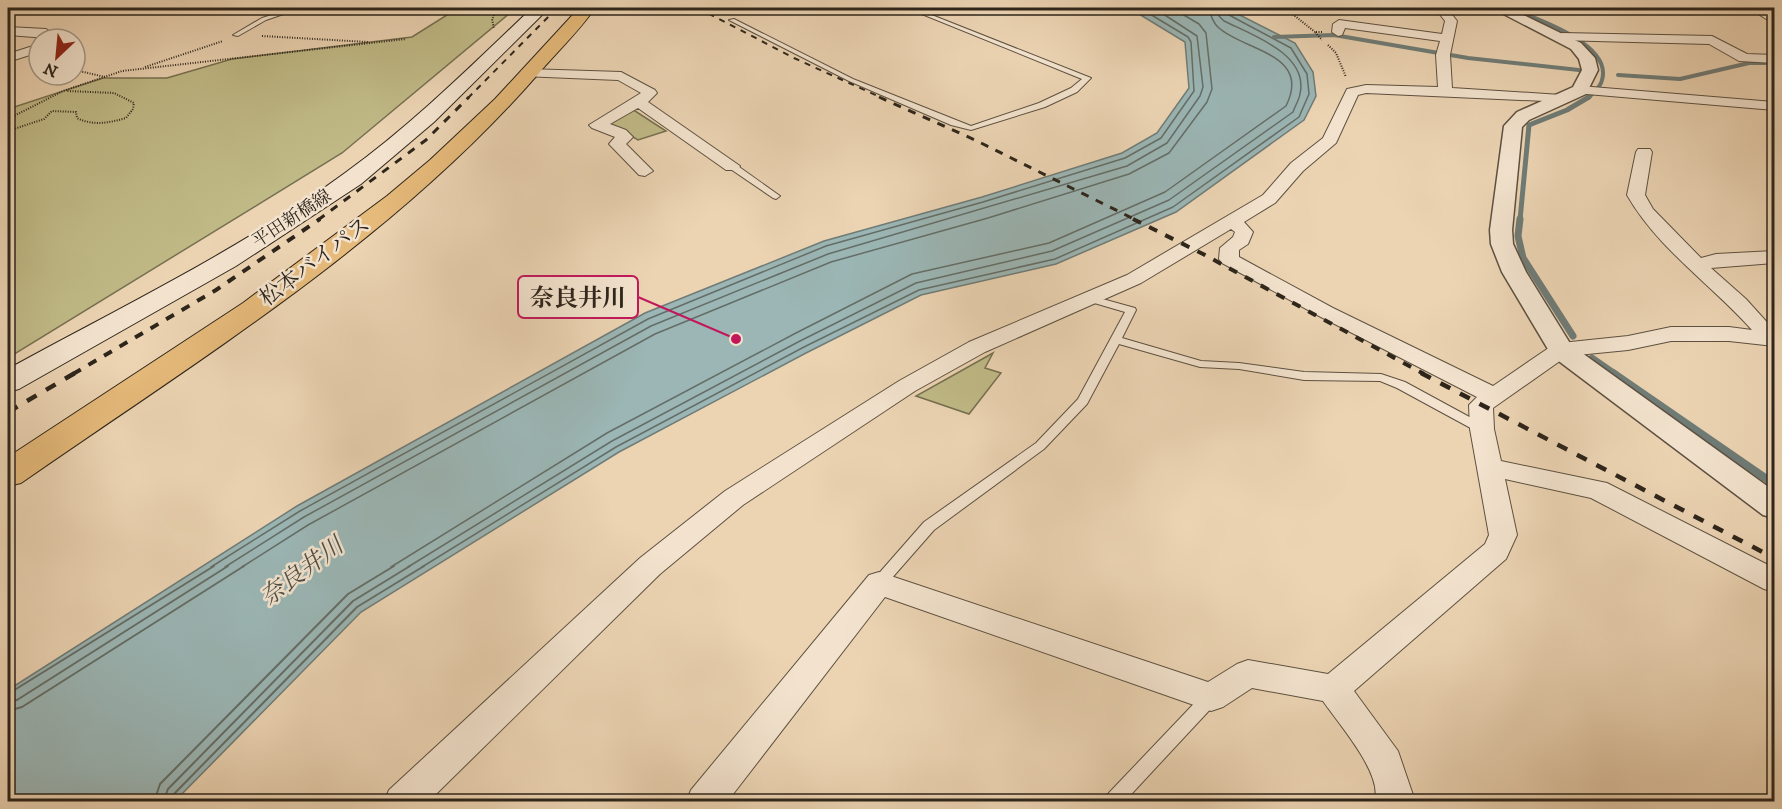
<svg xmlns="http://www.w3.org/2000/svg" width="1782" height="809" font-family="'IM FELL DW Pica','Noto Serif JP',serif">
  <rect width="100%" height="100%" fill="#ecd4b3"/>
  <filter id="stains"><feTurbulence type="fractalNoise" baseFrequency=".00333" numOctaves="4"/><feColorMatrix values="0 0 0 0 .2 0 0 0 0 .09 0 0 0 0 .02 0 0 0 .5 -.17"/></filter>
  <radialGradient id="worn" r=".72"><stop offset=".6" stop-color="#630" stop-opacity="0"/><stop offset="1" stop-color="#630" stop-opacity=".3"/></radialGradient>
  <path fill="#c0ba87" stroke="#767051" stroke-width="1.5" d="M458 8H516L342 153 8 358V109L103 78H167L232 59 412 37Z
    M632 109 666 131 638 140 609 123Z
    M993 353 985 368 1001 373 969 414 916 396Z"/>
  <path fill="#9bb6b5" stroke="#6f7c77" stroke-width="1.5" d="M1129 8H1226L1295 43 1313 72 1316 96 1304 120 1176 212 1056 264 921 295 806 353 619 452 361 612 175 801H8V690L297 506 645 313 824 241 982 197 1122 153 1157 133 1189 88 1185 42Z"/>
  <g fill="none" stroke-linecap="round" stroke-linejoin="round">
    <path stroke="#646e68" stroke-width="1.5" d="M211 567 300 511 648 319 826 246 983 202 1125 158 1161 138 1194 91 1191 42 1188 37 1140 8
      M225 567 304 517 651 326 828 254 1127 166 1167 143 1200 96 1203 87 1197 36 1154 8
      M242 567 308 525 655 334 831 262 988 218 1129 174 1169 153 1207 102 1212 89 1206 33 1199 24 1172 8
      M391 567 607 433 796 333 912 274 1049 243 1165 192 1286 106C1312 54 1245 51 1219 28 1213 23 1211 16 1209 8
      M408 567 612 441 800 341 916 283 1052 251 1169 200 1293 112C1295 106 1299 100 1300 94 1309 54 1252 35 1224 21L1219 16 1218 8
      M422 567 616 447 804 347 919 290 1055 259 1173 207 1299 117 1309 94 1307 74 1291 48 1229 15 1225 8"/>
    <path stroke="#646e68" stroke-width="2" d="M8 694 214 566
      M8 702 17 700 228 566
      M8 711 22 707 244 566
      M154 802 160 784 348 594 394 566
      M163 802 168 789 353 601 410 566
      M171 802 173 795 357 607 424 566"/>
    <path stroke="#6f7c77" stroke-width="4" d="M1509 8C1535 18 1613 44 1602 80 1601 87 1593 93 1588 98
      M1274 37 1334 35 1468 58 1579 70
      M1618 75 1680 79 1749 63H1774"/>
    <path stroke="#6f7c77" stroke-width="5" d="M1520 220 1529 125 1567 110 1589 97"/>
    <path stroke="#6f7c77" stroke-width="7" d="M1520 219 1518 236 1523 258 1573 336
      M1592 358 1615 374"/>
    <path stroke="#6f7c77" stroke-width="8" d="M1613 373 1774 484"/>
    <defs>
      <path id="service" d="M294 8H301L266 20 238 36 233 35 262 18Z
        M907 8H914L1091 78 1077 92 1045 107 971 130 951 125 849 81 729 20 734 19 853 79 971 126 1039 103 1071 88 1082 79Z
        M1695 8H1718L1763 12 1760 14 1698 10Z
        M729 164H735L780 196 776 199 773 198 729 168Z
        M1088 295 1135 308 1136 310 1122 338 1201 361 1239 363 1304 372 1381 374 1405 382 1486 426 1488 429 1482 433 1478 432 1397 388 1380 381 1304 380 1239 369 1200 367 1119 344 1087 404 1044 449 934 530 884 587 879 589 874 587 872 583 874 579 924 522 1036 443 1078 399 1125 312 1084 300 1083 298Z
        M1211 690 1217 692 1219 697 1217 702 1124 802H1103L1106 796 1205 692Z"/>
      <path id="minor" d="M1435 8H1447L1457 21 1450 55 1452 88 1561 95 1568 99 1566 102 1366 93 1358 95 1336 143 1303 171 1275 203 1244 222 1253 232 1248 244 1239 250V257L1333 308 1493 386 1553 345 1561 343 1628 336 1671 327H1729L1752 330C1711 284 1658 249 1627 195L1636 152 1638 149H1650L1652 152 1645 195 1653 209 1701 258 1716 254 1774 251V263L1711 268 1746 299 1774 330V346L1729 341H1671L1628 350 1567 356 1493 408 1494 429 1501 461 1607 483 1774 568V592L1764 589 1591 498 1505 479 1517 535 1506 559 1354 691 1398 751 1413 795 1410 802H1374C1385 776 1338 723 1323 701L1252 688 1223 707 1211 711 885 597 727 802H686L691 790 869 575 879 572 1208 682 1237 664 1248 660 1328 674 1485 544 1489 535 1470 429 1469 405 1477 397 1319 316 1222 263 1219 259 1220 248 1233 237 1235 232 1231 229 1141 283 985 352 915 391 743 505 660 574 428 802H384L389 790 640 558 725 491 899 381 969 342 1127 275 1263 195 1291 163 1323 138 1347 89 1366 85 1438 87 1436 55 1440 41 1345 28 1342 35 1338 36 1332 32 1333 24 1339 20 1442 34 1445 21Z
        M1749 8H1762L1774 15V24Z
        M8 27 46 29 60 39 8 35Z
        M1562 33 1712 36 1747 54 1774 55V63L1739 61 1709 44 1557 40 1556 37Z
        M39 44V52L8 62V54Z
        M527 69 621 72 655 90 657 93 648 102 740 166 738 170H726L638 108 610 124 626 130 633 137 626 144 653 171 645 176 639 175 609 144 615 137 592 128 589 125 641 93 618 80 522 76 520 73 522 70Z
        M1580 86 1774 102V110L1575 93 1573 90 1575 87Z"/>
      <path id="tertiary" d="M1492 8H1509L1581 43 1595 58 1598 70 1586 94 1529 120 1522 127 1512 230 1513 244 1526 272 1571 345 1774 491V518L1763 515 1552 356 1502 272 1491 244 1490 230 1504 126 1517 112 1573 87 1582 70 1579 59 1571 49Z"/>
      <path id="secondary" d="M532 8H549L434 122 361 184 236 266 19 389 8 392V369C121 307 240 250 345 173 413 124 472 65 532 8Z"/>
      <path id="trunk" d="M579 8H595C579 31 557 52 539 73 394 240 201 358 21 483L8 486V457L243 303 387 196 430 160 495 99Z"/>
    </defs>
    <use href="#service" stroke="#5d5141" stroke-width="2"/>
    <use href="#minor" stroke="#5d5141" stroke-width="2"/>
    <use href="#tertiary" stroke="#5d5141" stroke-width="3"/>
    <use href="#secondary" stroke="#2d251b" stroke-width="2"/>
    <use href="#trunk" stroke="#2d251b" stroke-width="2"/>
    <path stroke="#2d251b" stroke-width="2" stroke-dasharray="1 1.5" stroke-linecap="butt" d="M491 8 494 16 492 19 494 29
      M1285 8 1315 32
      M1322 32H1315L1322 40
      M262 36 368 42
      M1328 45 1336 53 1346 77
      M145 67 223 41
      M75 70 105 77
      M8 119 63 91 122 71 406 39
      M8 131 44 119 52 111 76 112 77 118C93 126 109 123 126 118L133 109 134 103 114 93 67 91"/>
    <use href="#service" fill="#f3e3ce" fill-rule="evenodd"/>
    <use href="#minor" fill="#f3e3ce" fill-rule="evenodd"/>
    <use href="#tertiary" fill="#f3e3ce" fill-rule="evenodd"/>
    <use href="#secondary" fill="#f3e3ce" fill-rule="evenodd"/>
    <use href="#trunk" fill="#e6ba7a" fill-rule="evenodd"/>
    <path stroke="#2d251b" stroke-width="2" stroke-dasharray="6 6" stroke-linecap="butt" d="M698 8 794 58 882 98
      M468 98 557 8"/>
    <path stroke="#2d251b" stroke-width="3" stroke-dasharray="8 8" stroke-linecap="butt" d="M879 97 975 140 1136 220
      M318 220 426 140 469 97"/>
    <path stroke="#2d251b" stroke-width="4" stroke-dasharray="9 9" stroke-linecap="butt" d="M1133 219 1203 254 1424 374
      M73 374 216 290 320 219"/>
    <path stroke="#2d251b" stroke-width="4.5" stroke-dasharray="11 11" stroke-linecap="butt" d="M1421 373 1774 558
      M8 412 75 373"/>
  </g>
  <g text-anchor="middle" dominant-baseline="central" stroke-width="5" stroke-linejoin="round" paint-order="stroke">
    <g font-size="18" fill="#2d251b" stroke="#f3e3ce">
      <text transform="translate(292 219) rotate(-33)">平田新橋線</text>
    </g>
    <g font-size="22" fill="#2d251b" stroke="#f3e3ce">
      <text transform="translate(315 262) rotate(-37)">松本バイパス</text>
    </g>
    <g font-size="24" font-style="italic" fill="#4e5049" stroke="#f3e3ce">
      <text transform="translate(302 572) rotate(-37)">奈良井川</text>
    </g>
  </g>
  <path fill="none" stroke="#c2185b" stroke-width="2" d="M736 339L638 297"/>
  <circle fill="#c2185b" stroke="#f3e3ce" stroke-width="2" cx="736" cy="339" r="6"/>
  <rect fill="#f3e3ce" stroke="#c2185b" stroke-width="2" x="518" y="276" width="120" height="42" rx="6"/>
  <g font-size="24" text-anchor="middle" font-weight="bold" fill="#2d251b">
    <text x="578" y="306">奈良井川</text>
  </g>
  <rect width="1782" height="809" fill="none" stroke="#ecd4b3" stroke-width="30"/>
  <rect x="9" y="9" width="1764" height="791" fill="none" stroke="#2d251b" stroke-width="3"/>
  <rect x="15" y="15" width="1752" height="779" fill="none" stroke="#2d251b" stroke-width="1.5"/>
  <g transform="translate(57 57) rotate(206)"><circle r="28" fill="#f3e3ce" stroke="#a49786" stroke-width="1.5"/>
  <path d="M0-4.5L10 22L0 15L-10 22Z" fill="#8f2418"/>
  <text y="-9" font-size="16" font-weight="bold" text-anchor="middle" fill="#2d251b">N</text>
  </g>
  <rect width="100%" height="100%" filter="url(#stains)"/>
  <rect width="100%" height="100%" fill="url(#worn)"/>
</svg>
